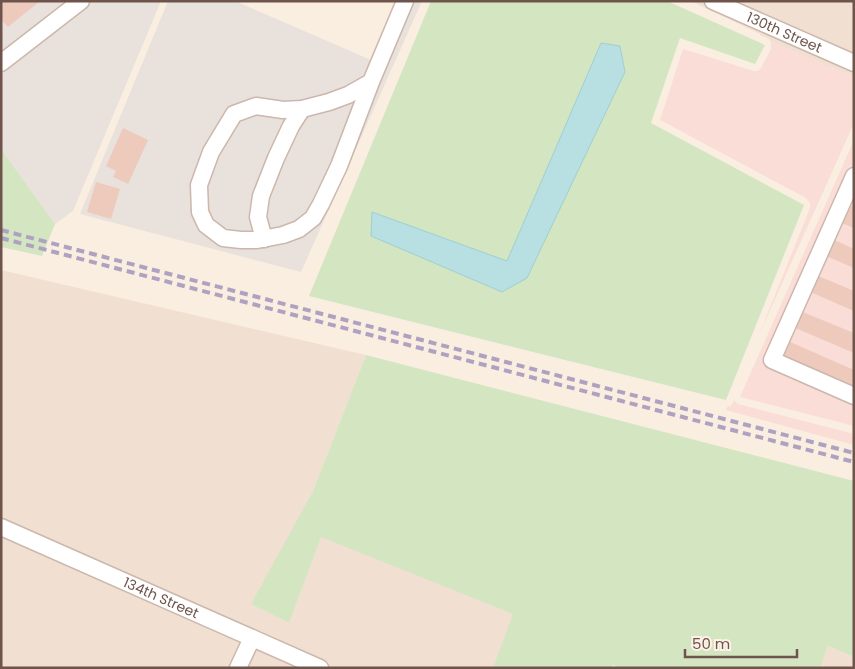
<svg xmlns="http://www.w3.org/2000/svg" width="855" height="669" font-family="Poppins,sans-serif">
  <rect width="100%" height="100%" fill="#faeee1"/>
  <path fill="#f1dfd1" d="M691 1H854V77L771 42 769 39 760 35V34Z
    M1 270 366 355 313 491 252 604 289 623 321 536 514 614 493 668H1Z
    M828 646 854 657V668H820Z"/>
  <path fill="#f9ddd6" d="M771 42 854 77V123L759 335 810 208V203L806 198 660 120 683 49 754 71H758L761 68 771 49Z
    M854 140V426L740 397Z
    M734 400 738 404 854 434V445L726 410 727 407 731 406Z"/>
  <path fill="#e9e1dc" d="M1 1H161L73 211 55 224 1 149Z
    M168 1H235L371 60 398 1H422L301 272 80 214Z"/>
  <path fill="#d4e5c2" d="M431 1H667L765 45 755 64 680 38 651 123 804 205 726 400 309 296Z
    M1 149 55 224 42 256 1 247Z
    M366 355 854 481V657L828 646 820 668H619L613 665 611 668H493L513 614 321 537 289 623 251 604 313 491Z"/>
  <path fill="#b8dfe1" stroke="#9fcfd2" d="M601 43 620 46 625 72 527 278 502 292 371 236 372 212 507 261Z"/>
  <path fill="#edcabc" d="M1 1H40L8 27 1 19Z
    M123 128 148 140 128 184 113 177 116 171 106 166Z
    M96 182 120 189 111 219 87 212Z
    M847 204 854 207V228L839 222Z
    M832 239 854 249V268L824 255Z
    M816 275 854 291V311L808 291Z
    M800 311 854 333V353L793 327Z
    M788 341 854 370V390L780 357Z"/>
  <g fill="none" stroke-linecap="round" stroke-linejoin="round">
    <defs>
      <g id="minor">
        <path id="s1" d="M713 1 854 63"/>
        <path d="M1 63 81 1"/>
        <path d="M371 82 348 95 329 102 302 109 283 110 256 106 234 114 211 152 199 185 200 212 206 225 223 238 241 240H257L283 235 299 229 313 218 321 204 339 166 371 82 405 1"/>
        <path d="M854 176 772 360 854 396"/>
        <path d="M264 239 258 217 261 196 276 158 291 126 302 109"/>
        <path id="s2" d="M1 527 320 668"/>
        <path d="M238 668 252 638"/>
      </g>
    </defs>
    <use href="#minor" stroke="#ccb7ac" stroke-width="19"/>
    <use href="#minor" stroke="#fff" stroke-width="16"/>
    <path stroke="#afa2c1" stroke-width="4" stroke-dasharray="8 5" stroke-linecap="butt" d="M1 230 854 453
      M1 238 854 462"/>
  </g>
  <g text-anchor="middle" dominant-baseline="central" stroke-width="4.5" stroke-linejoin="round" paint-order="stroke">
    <g font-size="14" fill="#6f544b" stroke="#fdf2e7">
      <text stroke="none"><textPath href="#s1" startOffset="78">130th Street</textPath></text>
      <text stroke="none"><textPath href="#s2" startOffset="175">134th Street</textPath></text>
    </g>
  </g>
  <rect width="855" height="669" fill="none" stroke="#6f544b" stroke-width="5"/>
  <path d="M685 649v8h112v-8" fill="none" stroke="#6f544b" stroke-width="2.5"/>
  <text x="692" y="649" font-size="15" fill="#6f544b" stroke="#fdf2e7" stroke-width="4" paint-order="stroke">50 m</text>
</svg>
